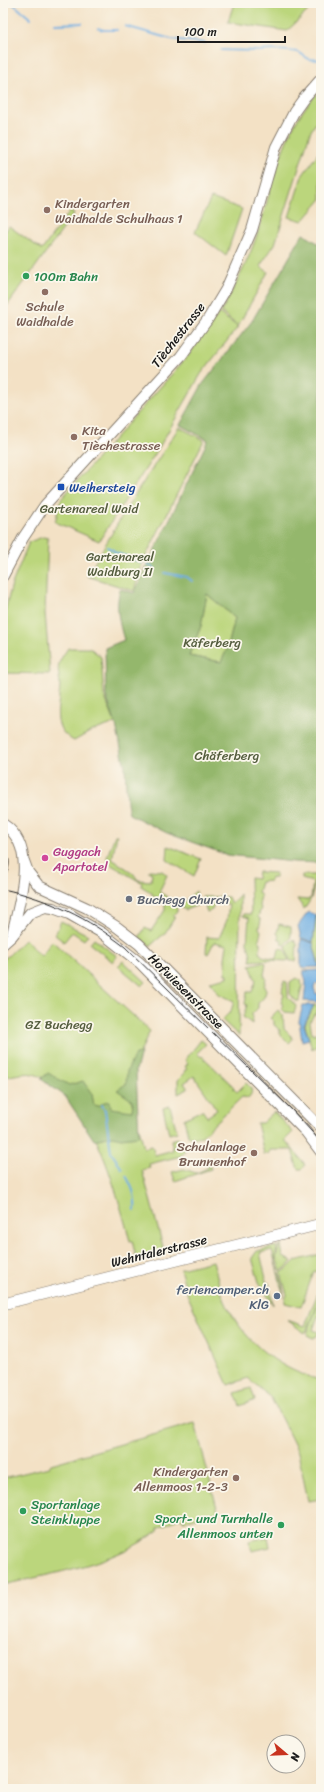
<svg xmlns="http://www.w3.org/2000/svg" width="324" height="1792" font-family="Sriracha,sans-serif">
  <rect width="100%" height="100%" fill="#fbf7ec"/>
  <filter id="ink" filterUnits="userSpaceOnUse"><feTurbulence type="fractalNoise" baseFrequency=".025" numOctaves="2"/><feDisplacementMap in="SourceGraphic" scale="8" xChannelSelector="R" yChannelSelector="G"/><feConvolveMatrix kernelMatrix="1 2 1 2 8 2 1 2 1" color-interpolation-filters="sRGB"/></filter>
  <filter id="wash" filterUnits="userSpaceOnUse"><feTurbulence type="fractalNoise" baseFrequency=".012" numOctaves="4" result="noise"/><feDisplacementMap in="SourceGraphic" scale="16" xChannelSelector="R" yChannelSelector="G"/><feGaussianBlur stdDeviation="0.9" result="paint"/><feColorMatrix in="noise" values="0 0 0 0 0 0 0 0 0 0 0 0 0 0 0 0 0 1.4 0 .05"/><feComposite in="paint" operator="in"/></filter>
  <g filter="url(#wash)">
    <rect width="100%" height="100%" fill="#f3e1c5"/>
    <path fill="#bbd67c" stroke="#6c794c" d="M234 3H309L308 11 287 31 228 22Z
      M321 90V113L310 133 275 244 260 266 268 272 238 326 221 312C231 292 243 272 251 251 273 197 276 132 321 90Z
      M321 149V200L303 221 289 217 302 176Z
      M211 198 242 209 226 256 195 232Z
      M70 211 74 214 4 310 3 235 9 226 42 250Z
      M219 313 238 327 201 374 157 451 99 541 55 522 61 499 188 356Z
      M179 427 204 440 142 564 134 591 87 576 128 506Z
      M43 537 48 538 45 613 50 674 3 673 4 615 12 584 29 542Z
      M207 594 235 618 228 647 221 662 189 656 201 626Z
      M68 648H90L101 657 104 695 115 723 90 732 74 741C50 728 59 708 60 686 60 679 57 671 59 664 60 659 65 653 68 648Z
      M115 835H117L112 859 133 873 138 880 151 881 152 873 149 872V870L162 871 167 875 159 892 176 902 177 911 173 915 175 917 165 933 150 946 139 937 145 928 151 931 165 910V902L152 895V893L141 886 142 883 108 863 107 857Z
      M168 846 201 859 194 876 167 860Z
      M258 872 276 873 275 878H271L270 881 261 882 258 892 261 896 259 905 261 908 258 917 261 920 259 928 261 931 259 940 261 943 259 952 262 956 277 959 279 948 284 949 288 956V961L268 960 250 961 251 956 248 944 247 943 249 918 243 916 244 914H251L250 878 257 879Z
      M302 875H316C314 889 313 899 304 909L297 899 307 900 311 898 313 882 302 879Z
      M196 891 198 905 185 910 182 908 183 903Z
      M240 894 239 1036 222 1020 231 1011 234 1001 217 993 218 992 210 981 228 977V974H226L225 959 227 945 214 942 208 954 206 953 207 937 219 938 227 920 229 904 214 902 212 910 207 912 202 897H228L231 904 237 899Z
      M321 897 320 943 321 967H320L313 943 318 907Z
      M61 921 88 935 84 940 72 932 64 942 55 935Z
      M279 924 291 927C291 938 292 937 284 945L281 944 282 940 279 939V936L277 933Z
      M25 939 41 956 52 941 150 1031 135 1063 138 1123 144 1148 152 1146 155 1155 173 1150 171 1140 178 1138 185 1150 181 1156 149 1164 150 1168 142 1170 165 1254 137 1261 132 1241H130C116 1191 91 1088 33 1074 25 1072 12 1076 3 1077V958L7 957Z
      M94 939 117 956 113 962 90 944Z
      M293 939 297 944 296 961H290L286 946Z
      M123 961 146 982 142 986 118 966Z
      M262 962 266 963 264 975 266 978 264 987 266 990C265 997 263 999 258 1003V1008L252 1014V1024L243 1017 247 1005 245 1004 247 992H252L256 981 250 965Z
      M296 978 301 980 302 986 299 1001H296L290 994V982Z
      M284 981 287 982 288 997 296 1006 294 1013 285 1012 281 1008 283 1005 281 1003 284 995 282 992Z
      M314 1005 318 1006 321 1010 317 1011 318 1014H314L310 1022 312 1034 321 1032V1044L312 1049 305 1025Z
      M278 1010 283 1015 284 1029 292 1037 293 1039 289 1043 280 1034V1030L274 1025V1021L270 1018Z
      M201 1040 206 1044 197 1053 201 1057 202 1056 234 1087 233 1088 237 1092 246 1083C252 1088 254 1092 248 1098L242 1097 202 1136 192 1138 188 1135 184 1119 202 1110 207 1117 217 1110 194 1076 184 1083 188 1089 178 1094V1080L185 1073 184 1071 187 1069 185 1067 188 1063 185 1060Z
      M170 1106 177 1132 169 1134 163 1108Z
      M274 1112 293 1132 285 1140 304 1163 305 1166 302 1169H299L297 1167 292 1150H270V1153L264 1154 257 1123H262Z
      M208 1161 213 1163 214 1164 210 1165 211 1169 175 1181 172 1172 184 1169 196 1173 208 1168Z
      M281 1245 283 1257 292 1261 287 1267 281 1271 276 1258 279 1246Z
      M277 1246 275 1260 282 1282 284 1297 272 1250 260 1253 267 1283H269L273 1305 259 1282 252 1258 257 1251Z
      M321 1254V1273L314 1271 301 1307 285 1303V1299L287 1295 281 1273 287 1269 295 1261Z
      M213 1261C216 1271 218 1281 221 1291 236 1335 276 1370 321 1380V1499L308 1501 298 1452 271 1398 248 1378 228 1385 188 1296 180 1269Z
      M321 1285C321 1298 312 1322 305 1333L287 1320 305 1326Z
      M321 1296V1317L318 1316 313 1330 319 1332 317 1336 313 1338 307 1335 308 1331Z
      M251 1388 255 1400 240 1406 235 1393Z
      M195 1423 218 1512 184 1521 180 1518 158 1528V1531C111 1565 58 1572 3 1585V1478L49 1467 51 1464Z
      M268 1537 270 1547 252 1551 249 1541Z"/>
    <path fill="#94b76c" stroke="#586a44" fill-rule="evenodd" d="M303 234 321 245V863L294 862 227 855 167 833 129 814 127 802 125 767 116 725 106 696 105 648 124 640C119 623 115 607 120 589L134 593 208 440 180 425 202 385 252 321ZM207 594 235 618 228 647 221 662 189 656 201 626Z
      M141 1053 136 1070 139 1136 121 1138 112 1136 94 1140 65 1096 41 1079 48 1073 69 1085 83 1081 92 1094 94 1105 99 1106 104 1102 110 1101 111 1108 132 1111 133 1101 117 1090 126 1084 127 1071 135 1054Z"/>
    <path fill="#6eaee2" stroke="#45657f" d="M308 912 316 915 313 942 301 938 298 926Z
      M301 939 313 943 319 967 301 968Z
      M320 970 321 985 316 983 314 988 316 994 321 992V998L317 1002 304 1001 306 982 303 971Z
      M303 1005H314L304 1025 309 1039 302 1041 299 1021Z"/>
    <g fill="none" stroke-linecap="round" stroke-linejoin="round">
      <path stroke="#6eaee2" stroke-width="2" d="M12 3 31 19
        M55 24 82 23
        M125 26 171 39 205 43
        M99 28 103 30H117
        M221 50 260 51C267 49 291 51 298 52 302 54 305 57 309 59 312 60 317 59 321 60
        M107 547 113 550
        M114 552 125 556
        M126 556 142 563
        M147 564 155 569
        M165 573 187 577 192 581
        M102 1105 105 1110 111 1152 122 1169
        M126 1176C133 1188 136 1196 135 1210"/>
    </g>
  </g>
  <g filter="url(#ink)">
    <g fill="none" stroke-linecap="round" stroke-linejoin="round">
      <defs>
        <path id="secondary" d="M3 576 23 538 45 505 181 356 208 319 226 289 252 230 276 147 294 112 304 98 321 79
          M3 824C39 847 19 901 12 935
          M24 861 28 872 39 886 87 908 117 927 139 944 321 1128
          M3 944 12 936 30 913 45 907 53 908 69 914 102 933 140 963 306 1132 321 1152"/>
        <path id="primary" d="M3 1304 321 1224"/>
      </defs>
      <use href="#secondary" stroke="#887e70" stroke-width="12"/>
      <use href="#primary" stroke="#887e70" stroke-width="12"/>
      <use href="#secondary" stroke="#fff" stroke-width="10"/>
      <use href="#primary" stroke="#fff" stroke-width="11"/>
      <path stroke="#1c1c1c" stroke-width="1" d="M3 846C10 856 12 868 3 877
        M3 889C49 899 88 918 125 947L292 1110 321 1142"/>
    </g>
  </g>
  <g fill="#8d6e63" stroke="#fbf7ec" stroke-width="1.5">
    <circle cx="47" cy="210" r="4"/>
    <circle cx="45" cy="292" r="4"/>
    <circle cx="74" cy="437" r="4"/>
    <circle cx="254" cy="1153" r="4"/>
    <circle cx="236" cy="1478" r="4"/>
  </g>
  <g fill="#2e9e5b" stroke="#fbf7ec" stroke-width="1.5">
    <circle cx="26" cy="276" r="4"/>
    <circle cx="23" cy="1511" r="4"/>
    <circle cx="281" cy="1525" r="4"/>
  </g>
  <rect fill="#1a4fb4" stroke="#fbf7ec" stroke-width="1.5" x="57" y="483" width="8" height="8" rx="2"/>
  <circle fill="#d1479c" stroke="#fbf7ec" stroke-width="1.5" cx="45" cy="858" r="4"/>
  <circle fill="#6b7280" stroke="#fbf7ec" stroke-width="1.5" cx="129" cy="899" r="4"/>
  <circle fill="#5c6f8a" stroke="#fbf7ec" stroke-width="1.5" cx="277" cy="1296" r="4"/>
  <g text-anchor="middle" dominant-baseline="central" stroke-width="3.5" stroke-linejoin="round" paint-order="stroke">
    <g font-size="13" fill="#785e54" stroke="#fbf7ec" text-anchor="start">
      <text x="55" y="203">Kindergarten<tspan x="55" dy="15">Waidhalde Schulhaus 1</tspan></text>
      <text x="45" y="306" text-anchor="middle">Schule<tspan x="45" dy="15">Waidhalde</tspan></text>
      <text x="82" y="430">Kita<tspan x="82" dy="15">Tièchestrasse</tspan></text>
      <text x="246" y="1146" text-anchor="end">Schulanlage<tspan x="246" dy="15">Brunnenhof</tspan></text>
      <text x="228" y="1471" text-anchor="end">Kindergarten<tspan x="228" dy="15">Allenmoos 1-2-3</tspan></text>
    </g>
    <g font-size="13" fill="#27864d" stroke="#fbf7ec" text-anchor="start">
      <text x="34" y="276">100m Bahn</text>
      <text x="31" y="1504">Sportanlage<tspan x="31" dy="15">Steinkluppe</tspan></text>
      <text x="273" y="1518" text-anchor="end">Sport- und Turnhalle<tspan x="273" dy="15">Allenmoos unten</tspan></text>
    </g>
    <g font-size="13" fill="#1c1c1c" stroke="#fbf7ec">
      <text transform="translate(178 335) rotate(-52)">Tièchestrasse</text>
      <text transform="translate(186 991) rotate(45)">Hofwiesenstrasse</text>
      <text transform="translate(159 1251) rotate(-14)">Wehntalerstrasse</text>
    </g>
    <g font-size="13" fill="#164399" stroke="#fbf7ec" text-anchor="start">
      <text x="69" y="487">Weihersteig</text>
    </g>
    <g font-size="13" fill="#545d3e" stroke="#fbf7ec">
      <text x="89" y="508">Gartenareal Waid</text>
      <text x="120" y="556">Gartenareal<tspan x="120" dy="15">Waidburg II</tspan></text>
      <text x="212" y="642">Käferberg</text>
      <text x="227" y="755">Chäferberg</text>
      <text x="59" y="1024">GZ Buchegg</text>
    </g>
    <g font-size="13" fill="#b23c85" stroke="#fbf7ec" text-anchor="start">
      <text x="53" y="851">Guggach<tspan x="53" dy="15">Apartotel</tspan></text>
    </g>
    <g font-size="13" fill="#5b616d" stroke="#fbf7ec" text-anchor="start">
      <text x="137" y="899">Buchegg Church</text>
    </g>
    <g font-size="13" fill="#4e5e75" stroke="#fbf7ec" text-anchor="end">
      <text x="269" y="1289">feriencamper.ch<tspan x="269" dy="15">KlG</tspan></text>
    </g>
  </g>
  <rect width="324" height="1792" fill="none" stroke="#fbf7ec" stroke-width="16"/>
  <g transform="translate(286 1754) rotate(109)"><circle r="19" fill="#fbf7ec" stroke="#a29f99"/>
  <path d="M0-3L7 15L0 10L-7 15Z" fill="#c8321e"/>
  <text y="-6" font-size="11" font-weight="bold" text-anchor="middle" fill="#1c1c1c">N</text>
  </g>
  <path d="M178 36v6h107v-6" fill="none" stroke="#1c1c1c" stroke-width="2"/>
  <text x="184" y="36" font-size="12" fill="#1c1c1c" stroke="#fbf7ec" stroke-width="3" paint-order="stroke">100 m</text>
</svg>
